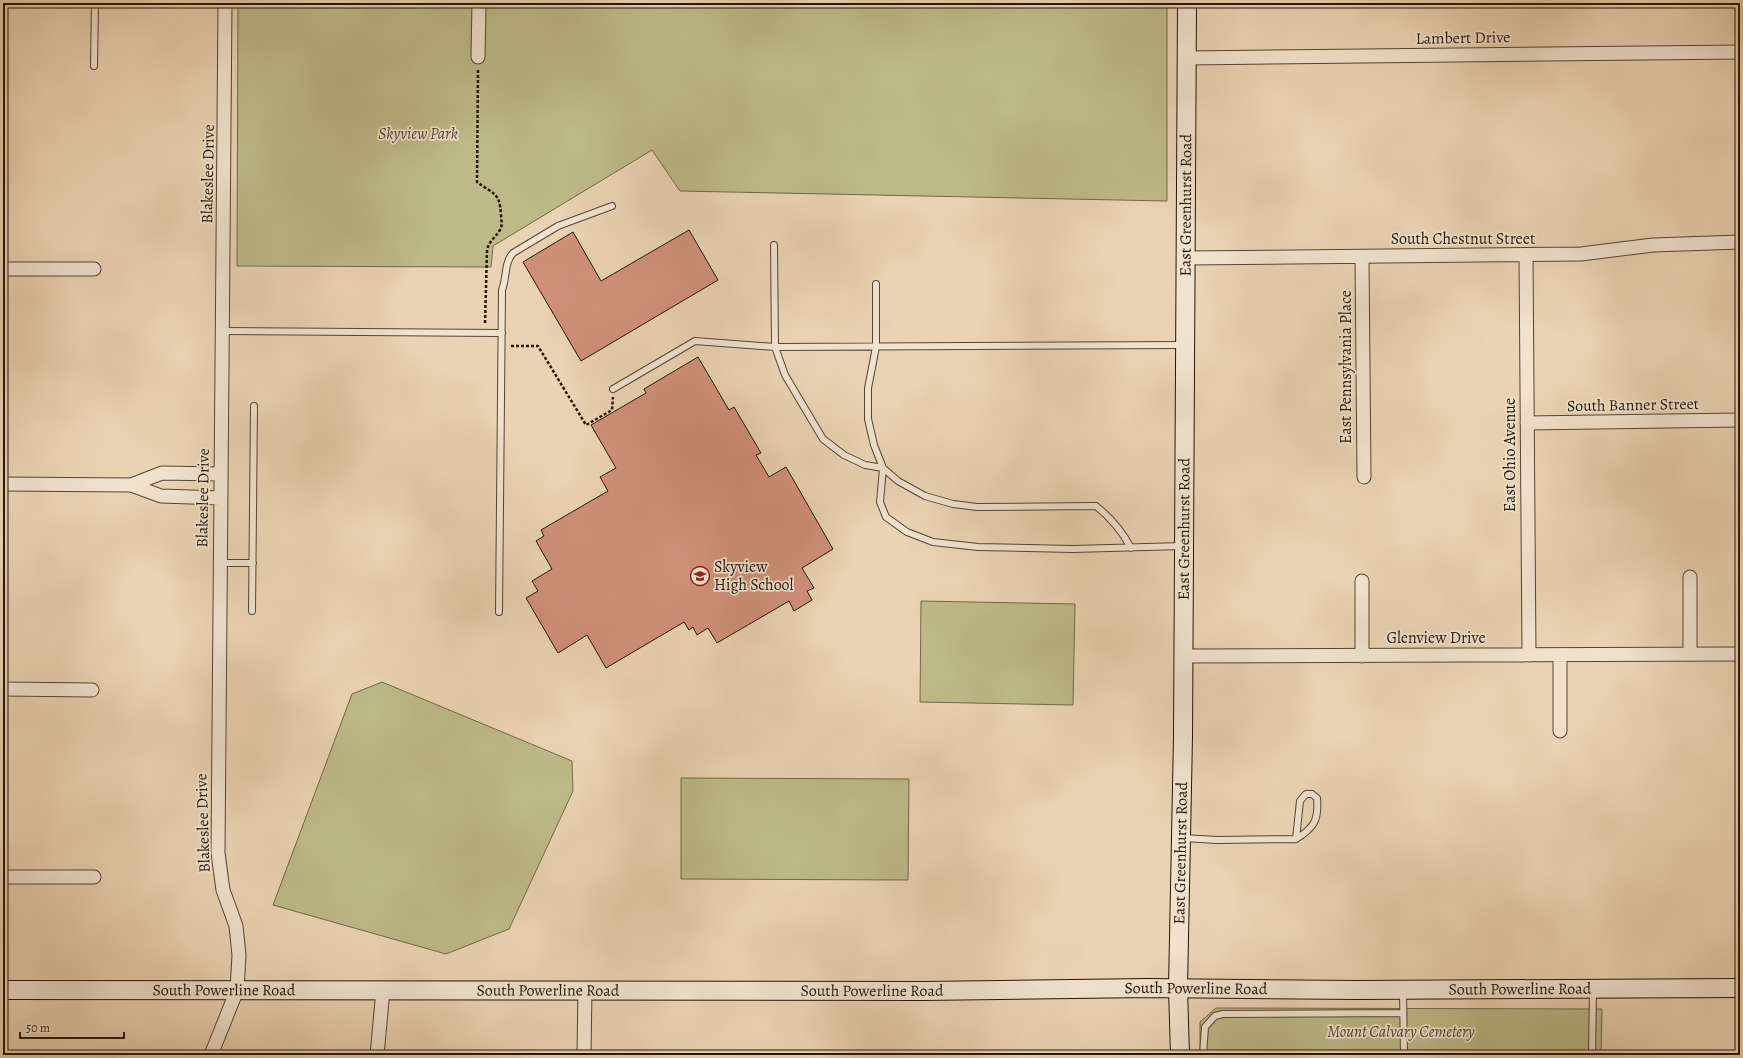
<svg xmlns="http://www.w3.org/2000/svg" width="1743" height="1058" font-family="Alegreya,serif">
  <rect width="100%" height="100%" fill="#ead3b3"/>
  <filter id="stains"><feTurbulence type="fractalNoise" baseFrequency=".005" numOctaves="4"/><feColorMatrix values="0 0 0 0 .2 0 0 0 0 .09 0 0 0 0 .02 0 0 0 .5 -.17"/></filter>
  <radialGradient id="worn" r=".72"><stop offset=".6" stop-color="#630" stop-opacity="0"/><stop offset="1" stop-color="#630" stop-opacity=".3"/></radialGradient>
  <path fill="#bdba88" stroke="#716848" d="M238 3H1167V201L680 191 652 150 493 246 491 267 237 266Z
    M921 601 1075 604 1073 705 920 702Z
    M382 682 572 761 573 791 509 929 446 954 273 905 352 694Z
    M681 778 909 779 908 880 681 879Z
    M1216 1008 1602 1009 1601 1055H1200V1022Z"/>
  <path fill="#d0907b" stroke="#251507" d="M689 230 718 280 581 361 523 262 573 232 601 281Z
    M698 357 729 410 734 407 761 453 756 455 769 477 786 467 833 549 802 568 814 588 807 591 812 600 794 611 789 601 717 643 708 628 697 635 693 627 689 630 684 622 606 668 587 635 558 653 526 598 538 591 532 581 552 569 536 541 544 536 541 530 608 491 600 477 616 468 591 425 646 393 644 389Z"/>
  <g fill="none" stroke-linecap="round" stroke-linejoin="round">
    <defs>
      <path id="lane" d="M94 66 95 3
        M774 245 775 347 785 375 823 439 844 455 865 465 883 468 874 445 868 419V388L876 347V284
        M222 331 502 333
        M613 389 695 341 775 347 1184 345
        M883 468 880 502 886 517 907 532 933 542 978 547 1073 549 1183 546
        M883 468 898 481 925 496 953 504 977 507 1096 506C1111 518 1122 531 1131 548
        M220 563H253
        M252 611 254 406
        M499 612 502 290C507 277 504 263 513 253L558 226 612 206
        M1306 794H1312L1317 798C1319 820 1314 828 1296 839L1300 801Z
        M1183 838 1217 840 1296 839
        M1403 991 1404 1055
        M1203 1055 1205 1027 1215 1016 1223 1014 1403 1013
        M1592 1055 1593 990"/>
      <path id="street" d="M478 57 479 3
        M1187 58 1740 52
        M1526 256 1529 655
        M1362 257 1364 477
        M1186 258 1581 254 1653 245 1740 242
        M3 269H94
        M1527 423 1740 420
        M3 484 131 485
        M220 498 161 496 131 485 162 473 220 474
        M1362 581V656
        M1690 654V577
        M1183 656 1740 654
        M3 689 92 690
        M1560 731V655
        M3 877H94
        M211 1055 237 990 239 955 236 926 223 890 218 853 225 3
        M377 1055 383 990
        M584 1055 585 989"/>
      <g id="secondary">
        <path id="s1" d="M3 990 923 991 1148 988 1356 990 1740 988"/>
        <path id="s2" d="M1180 1055 1178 988 1183 737 1187 3"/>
      </g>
    </defs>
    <use href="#lane" stroke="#564432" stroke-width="8"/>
    <use href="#street" stroke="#564432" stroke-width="15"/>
    <use href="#secondary" stroke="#251507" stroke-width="20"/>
    <path stroke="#251507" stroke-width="2.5" stroke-dasharray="3 2" stroke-linecap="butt" d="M478 70 477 182C493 194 500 192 501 215 501 220 503 225 500 230 495 238 488 242 487 251L485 324
      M511 346H538L586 425 612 410 613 397"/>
    <use href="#lane" stroke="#f1e2ce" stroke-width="6"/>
    <use href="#street" stroke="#f1e2ce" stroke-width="13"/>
    <use href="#secondary" stroke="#f1e2ce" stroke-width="18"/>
  </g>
  <defs>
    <symbol id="school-ring" viewBox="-11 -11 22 22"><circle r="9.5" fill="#f1e2ce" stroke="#8f2418" stroke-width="1.5"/><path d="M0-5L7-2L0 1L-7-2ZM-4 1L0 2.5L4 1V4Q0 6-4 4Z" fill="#8f2418"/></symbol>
  </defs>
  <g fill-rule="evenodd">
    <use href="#school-ring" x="689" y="565" width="22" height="22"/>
  </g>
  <g text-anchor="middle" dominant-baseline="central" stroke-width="3.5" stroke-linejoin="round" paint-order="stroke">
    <g font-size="16" fill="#251507" stroke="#f1e2ce">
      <text transform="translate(1463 38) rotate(-1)">Lambert Drive</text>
      <text transform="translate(208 174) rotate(-89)">Blakeslee Drive</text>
      <text stroke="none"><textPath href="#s2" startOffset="850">East Greenhurst Road</textPath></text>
      <text x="1463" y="239">South Chestnut Street</text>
      <text transform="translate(1346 367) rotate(-90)">East Pennsylvania Place</text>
      <text transform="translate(1633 405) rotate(-1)">South Banner Street</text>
      <text transform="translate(1510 455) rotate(-90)">East Ohio Avenue</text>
      <text transform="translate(203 498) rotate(-89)">Blakeslee Drive</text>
      <text stroke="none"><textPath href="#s2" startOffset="526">East Greenhurst Road</textPath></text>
      <text x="1436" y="638">Glenview Drive</text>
      <text transform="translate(203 823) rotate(-92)">Blakeslee Drive</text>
      <text stroke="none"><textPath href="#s2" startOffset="202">East Greenhurst Road</textPath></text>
      <text stroke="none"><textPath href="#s1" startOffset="1193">South Powerline Road</textPath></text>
      <text stroke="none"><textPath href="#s1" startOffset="1517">South Powerline Road</textPath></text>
      <text stroke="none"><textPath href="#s1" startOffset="221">South Powerline Road</textPath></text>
      <text stroke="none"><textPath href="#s1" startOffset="545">South Powerline Road</textPath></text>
      <text stroke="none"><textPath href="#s1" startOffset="869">South Powerline Road</textPath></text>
    </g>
    <g font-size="16" font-style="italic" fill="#53472e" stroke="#f1e2ce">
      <text x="418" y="134">Skyview Park</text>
      <text x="1401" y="1032">Mount Calvary Cemetery</text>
    </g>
    <g font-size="16" fill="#251507" stroke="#f1e2ce" text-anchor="start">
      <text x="714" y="567">Skyview<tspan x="714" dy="18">High School</tspan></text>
    </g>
  </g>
  <rect width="1743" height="1058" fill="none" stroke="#ead3b3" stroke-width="16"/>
  <rect x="4" y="4" width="1735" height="1050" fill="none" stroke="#251507" stroke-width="2"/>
  <rect x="8" y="8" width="1727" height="1042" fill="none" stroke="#251507"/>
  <path d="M20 1032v6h104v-6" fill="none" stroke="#251507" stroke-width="2"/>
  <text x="26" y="1032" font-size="12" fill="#251507" stroke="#f1e2ce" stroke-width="3" paint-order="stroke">50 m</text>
  <rect width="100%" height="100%" filter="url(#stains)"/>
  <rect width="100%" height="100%" fill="url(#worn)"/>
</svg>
